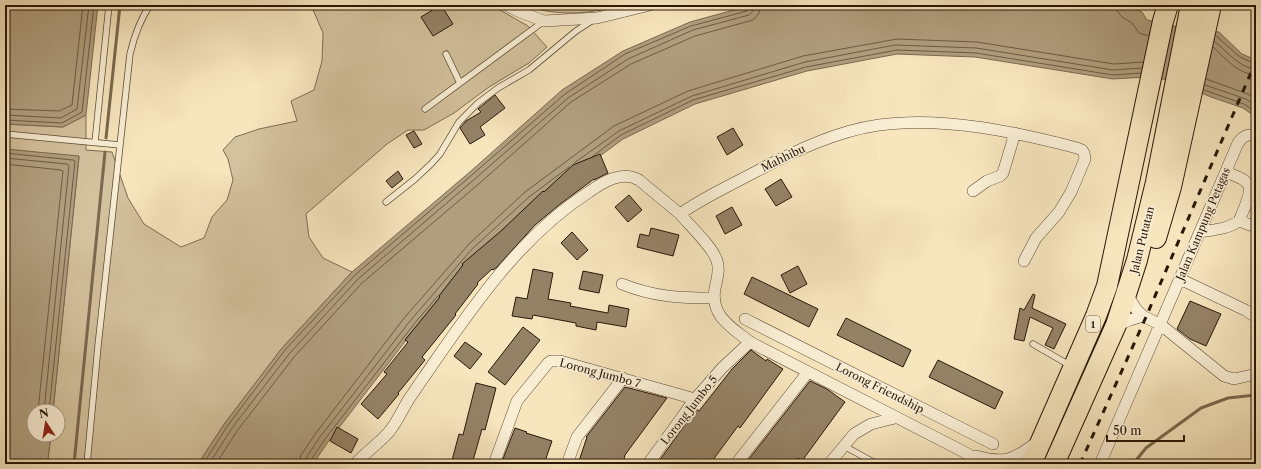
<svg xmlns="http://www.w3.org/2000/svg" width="1261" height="469" font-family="'Libre Caslon Text',serif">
  <rect width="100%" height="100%" fill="#f6e5bd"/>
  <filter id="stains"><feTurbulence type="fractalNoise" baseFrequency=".005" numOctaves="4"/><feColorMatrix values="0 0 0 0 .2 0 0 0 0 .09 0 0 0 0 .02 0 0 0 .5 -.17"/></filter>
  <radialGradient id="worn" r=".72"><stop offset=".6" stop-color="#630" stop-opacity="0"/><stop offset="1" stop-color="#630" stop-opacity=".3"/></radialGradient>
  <path fill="#d3c29e" stroke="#7e6c53" d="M311 5H491L528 26 547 47 529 63 489 87 454 113 424 130H408L387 144 306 214 309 237 323 258 352 272 282 348 225 423 198 464H44L48 459 51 435H58V411H53L79 157 5 149V124L63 127 86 115V150L112 152 128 198 144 224 181 247 204 238 212 217 227 200 233 180 228 159 223 150 235 137 259 129 297 121 291 101 314 90 322 61 323 33Z
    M523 5H619C611 7 603 10 595 11 571 15 546 13 523 5Z"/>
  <path fill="#b09f7f" stroke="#7a694f" d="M5 5H98L86 115 63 127 5 124Z
    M752 5H1128L1142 12 1147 20 1183 28 1219 32 1242 54 1256 60V117L1243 108 1211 97 1170 80 1147 77 1113 79 975 57 897 54 807 71 695 104 623 139 535 204 417 326 328 442 313 464H198L225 423 282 348 352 272 471 171 562 90 623 51 690 22Z
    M5 149 79 156 53 411H34V435H51L48 459 44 464H5Z"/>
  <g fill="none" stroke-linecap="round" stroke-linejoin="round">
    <path stroke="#6c5b44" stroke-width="1" d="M1117 5 1118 12 1122 17 1132 23 1139 33 1149 36
      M1216 36 1240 57 1256 64
      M1214 41C1227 51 1239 68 1256 69
      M1213 47C1225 58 1238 74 1256 75
      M1206 79 1248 94 1256 99
      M1205 85 1246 99 1256 106
      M1204 90 1244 104 1256 112
      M5 109 59 111 72 105 83 5
      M5 115 61 118 77 109 89 5
      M5 120 62 123 82 112 94 5
      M5 153 73 160 75 161 49 411
      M593 156 621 135 693 100 806 67 897 50 976 53 1113 75 1141 73
      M5 158 67 164 69 166 44 411
      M574 163 619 131 692 96 805 62 895 45 976 48 1113 70 1142 68
      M5 164 61 170 63 171 38 411
      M203 464 228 425 285 350 355 275 473 174 565 94 625 54 691 26 747 11 749 8 750 5
      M209 464 232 428 289 354 358 279 477 177 568 98 628 59 693 30 749 15 753 11 755 5
      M216 464 237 431 294 357 362 283 481 182 571 102 631 64 695 36 753 20 759 13 761 5
      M299 464 301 455 316 433 405 317 469 244 525 192 614 126 688 91 803 56 897 39 977 42 1114 64 1143 62
      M305 464 306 458 320 437 410 321 472 249 529 197 569 167
      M310 464 311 460 325 439 414 324 438 296"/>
    <path stroke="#7a694f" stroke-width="3" d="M106 138 120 5
      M74 464 105 152
      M1133 464 1146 448 1201 408 1228 398 1256 395"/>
  </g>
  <path fill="#948266" stroke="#291708" d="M441 5 453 24 433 36 421 17Z
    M495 95 505 108 480 127 485 135 470 144 460 128 466 121 481 112 478 109Z
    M733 128 743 145 727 155 717 137Z
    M414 131 422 144 414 148 406 135Z
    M600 154 608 173 594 180V179L559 205 535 225 497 267 493 270 492 269 477 283 478 284 455 314 456 315 422 357 425 360 398 393 399 394 378 419 361 404 387 374 384 372 408 342 405 340 440 297 439 296 463 265 462 264 501 231 543 191 544 192 573 165Z
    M398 171 403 179 392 188 386 181Z
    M781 179 792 197 776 206 765 189Z
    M629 195 642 210 628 222 615 207Z
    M732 207 742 225 725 234 716 216Z
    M651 228 679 235 673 256 637 247 640 234 649 236Z
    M572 232 588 250 577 260 561 243Z
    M798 266 807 284 790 293 781 275Z
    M533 269 553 273 548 299 571 303 570 306 608 313 609 305 629 309 626 327 597 322 596 330 576 326V323L533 315 532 319 512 316 516 297 527 299Z
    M583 271 603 275 599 293 579 289Z
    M752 277 818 309 809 327 744 294Z
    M1033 294 1035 295 1032 308 1066 324 1054 349 1045 345 1053 328 1030 317 1024 341 1014 339 1020 308 1024 310Z
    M1190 301 1221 314 1206 346 1190 339 1177 329Z
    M846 318 911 350 903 367 837 335Z
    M523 327 540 340 505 385 488 372Z
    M465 342 482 354 470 369 454 356Z
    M751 350 766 361 767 359 783 369 740 428 738 426 710 464H657L696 409 699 411 732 369Z
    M938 360 1003 392 995 409 929 377Z
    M810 381 827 389 845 402 802 461 798 458 793 464H745Z
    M476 383 496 388 485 430 482 429 472 464H451L459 434 463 435Z
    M625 387 667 398 625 455 623 464H578L587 437H586Z
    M337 427 358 439 351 453 330 441Z
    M515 428 527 432 526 433 552 441 544 464H501Z"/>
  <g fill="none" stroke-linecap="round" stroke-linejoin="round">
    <defs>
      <path id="lane" d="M446 54 460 83
        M425 109 544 21
        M5 134 120 145
        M95 142 109 5
        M386 202 415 179 431 164 440 154 459 122 478 103 498 88 529 70 576 31 593 20
        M1033 344 1071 366
        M844 446 877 464
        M87 464 98 346 130 54C134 37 140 20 150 5"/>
      <path id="street" d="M506 5 520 12 544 21 597 18 650 5
        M1226 172C1232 175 1241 177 1246 182 1255 188 1242 213 1239 221
        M973 191 987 181 1000 176 1003 173 1015 133
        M1200 232C1213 230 1228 229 1239 221L1256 227
        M1180 279 1245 310 1256 317
        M622 284C654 297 680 298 714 298
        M1131 301 1136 309 1143 316 1161 325 1224 376 1234 379 1256 374
        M745 319 993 444
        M1122 323 1130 320 1143 316
        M976 456C1004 464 1014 460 1037 442
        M355 464C365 453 378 444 388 433 397 423 402 410 409 399 414 392 419 384 424 377 471 309 519 237 589 192 603 182 622 170 639 180L680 214
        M494 464 517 401 548 363 551 361H560L695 399
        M567 464 577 437 623 378
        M648 464 695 399 722 368 750 342
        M736 464 808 372
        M829 464 854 434 871 424 895 418
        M984 464 966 453 750 342C731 327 710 316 715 288 717 279 720 270 717 261 713 247 690 226 680 214 704 197 731 185 757 171 795 151 836 131 879 125 943 116 1015 132 1077 148L1082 150 1084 153 1085 159 1071 192 1059 212 1036 238 1024 261
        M1100 464 1238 143C1243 136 1247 134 1256 135"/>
      <path id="highway" d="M1156 238 1171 187 1211 5
        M1031 464 1096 316 1107 286 1163 21 1168 5
        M1054 464 1116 325 1137 260 1156 182 1191 5"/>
    </defs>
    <use href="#lane" stroke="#5c4a35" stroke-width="7"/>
    <use href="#street" stroke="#5c4a35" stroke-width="12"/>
    <use href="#highway" stroke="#291708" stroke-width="22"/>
    <use href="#lane" stroke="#f9eed4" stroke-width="5.5"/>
    <use href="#street" stroke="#f9eed4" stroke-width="11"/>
    <use href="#highway" stroke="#f6e5bd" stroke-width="20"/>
    <path stroke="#291708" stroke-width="3" stroke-dasharray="7 7" stroke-linecap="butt" d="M1080 464 1146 317 1256 61"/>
  </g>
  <g text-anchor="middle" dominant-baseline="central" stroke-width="3.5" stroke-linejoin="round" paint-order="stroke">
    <rect fill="#f9eed4" stroke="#675845" stroke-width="1" x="1086" y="316" width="14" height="16" rx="3"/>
    <g font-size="10" font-weight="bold" fill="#291708">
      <text x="1093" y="324">1</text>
    </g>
    <g font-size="11" fill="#291708" stroke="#f9eed4">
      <text transform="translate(783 158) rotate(-26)">Mahhibu</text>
      <text transform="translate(1203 224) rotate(-67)">Jalan Kampung Petagas</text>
      <text transform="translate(1142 240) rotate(-76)">Jalan Putatan</text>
      <text transform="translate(600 373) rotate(15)">Lorong Jumbo 7</text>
      <text transform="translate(880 388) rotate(27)">Lorong Friendship</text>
      <text transform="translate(689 410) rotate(-52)">Lorong Jumbo 5</text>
    </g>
  </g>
  <rect width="1261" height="469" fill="none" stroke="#f6e5bd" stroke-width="20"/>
  <rect x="6" y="6" width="1249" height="457" fill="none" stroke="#291708" stroke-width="2"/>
  <rect x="10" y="10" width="1241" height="449" fill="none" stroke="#291708"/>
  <g transform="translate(46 423) rotate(348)"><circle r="19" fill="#f9eed4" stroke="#a69882"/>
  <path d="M0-3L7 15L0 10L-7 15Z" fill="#8f2418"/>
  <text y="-6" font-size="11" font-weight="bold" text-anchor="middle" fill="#291708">N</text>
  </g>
  <path d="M1107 435v6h77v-6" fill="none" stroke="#291708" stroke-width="2"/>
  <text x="1113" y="435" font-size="12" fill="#291708" stroke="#f9eed4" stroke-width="3" paint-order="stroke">50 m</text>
  <rect width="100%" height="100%" filter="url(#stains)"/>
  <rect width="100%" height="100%" fill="url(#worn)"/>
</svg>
